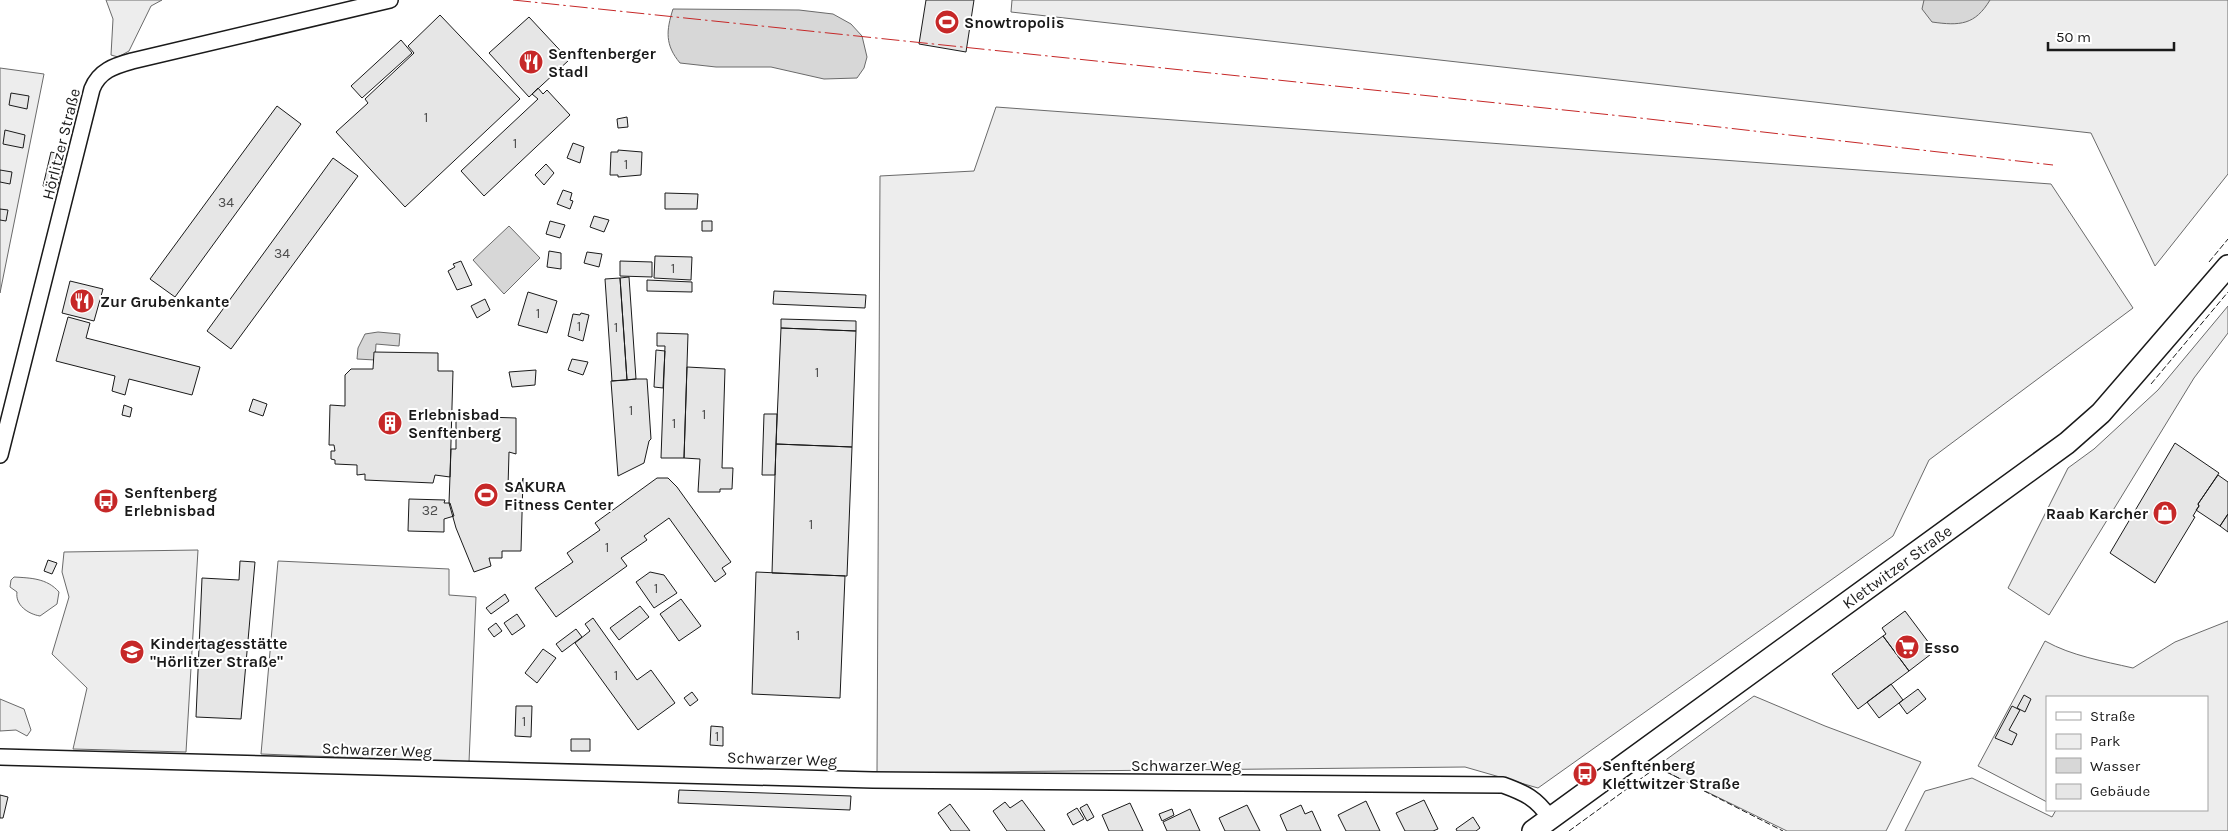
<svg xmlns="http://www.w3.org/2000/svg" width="2228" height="831" font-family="Karla,sans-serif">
  <rect width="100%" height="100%" fill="#fff"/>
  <path fill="#ededed" stroke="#6a6a6a" d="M106 0H162L151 6 129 51 118 57 111 55 113 19Z
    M1012 0H2228V174L2155 266 2091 133 1011 12Z
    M0 68 44 74 0 293Z
    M996 107 2051 184 2133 308 1929 460 1893 536 1538 788 1465 767 877 773 880 176 974 171Z
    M2228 306V333L2194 378 2049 615 2008 588 2068 468 2094 449 2158 390Z
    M198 550 186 752 73 749 87 688 52 654 69 597 62 572 64 552Z
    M278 561 449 569V595L476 597 469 762 261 754Z
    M14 577C30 578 47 578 59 592L57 604 40 616C28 614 15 605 17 592L10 587 11 580Z
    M2228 621V831H1905L1925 791 1972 778 2052 817 2056 810H2207V697H2047V802L1978 766 2045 641C2072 656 2103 661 2133 668L2175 642Z
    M1754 696 1825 726 1921 762 1886 831H1787L1656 767Z
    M0 699 24 709 31 730 27 736 16 730 0 731Z"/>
  <path fill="#d7d7d7" stroke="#6a6a6a" d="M1924 0H1990C1975 25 1960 26 1932 22L1922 9Z
    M673 9 799 10 833 14 851 24 862 36 867 57 864 68 857 78 824 79 771 67H716L680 63C665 45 666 31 673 9Z
    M509 226 540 258 504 294 473 260Z
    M378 332 400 334 399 346 376 344 375 360 357 359 358 348 365 334Z"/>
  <path fill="#e6e6e6" stroke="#1a1a1a" d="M926 0H974L966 52 919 44Z
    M440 15 520 99 405 207 336 132 368 103 365 99 414 53 408 46Z
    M529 17 569 60 529 97 489 53Z
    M401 40 412 53 362 98 351 86Z
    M538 88 543 94 547 90 570 115 484 196 461 171 538 99 532 94Z
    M11 93 29 96 27 109 9 105Z
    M277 106 301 124 175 297 150 279Z
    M627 117 628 127 618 128 617 119Z
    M5 130 25 135 23 148 3 144Z
    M573 143 584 147 580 163 567 158Z
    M618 150 642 152 641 175 618 177V175H610L611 152H618Z
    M51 152 65 155 57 189 43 186Z
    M333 158 358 176 231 349 207 331Z
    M546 164 554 173 544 185 535 175Z
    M0 170 12 172 10 184 0 182Z
    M563 190 572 193 570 200 573 201 570 209 557 204Z
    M665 193 698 194 697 209H665Z
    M0 209 8 210 6 221 0 220Z
    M594 216 609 220 604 232 590 227Z
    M550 221 565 225 560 238 546 234Z
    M702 221H712V231H702Z
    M549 251 561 253V269L547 267Z
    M587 252 602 254 599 267 584 263Z
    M655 256 692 257 691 280 654 278Z
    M461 261 472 285 457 290 448 271 455 267 453 264Z
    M620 261 652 262V277L620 276Z
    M629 277 636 379 627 380 620 278Z
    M620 278 627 380 612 381 605 279Z
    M647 280 692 282V292L647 291Z
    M70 281 103 289 94 321 62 313Z
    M774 291 866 295 865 308 773 304Z
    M528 292 557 301 547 333 518 325Z
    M485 299 490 310 477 318 471 306Z
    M581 313 589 315 583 341 568 336 573 314 580 315Z
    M68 317 90 323 86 338 200 367 192 395 129 379 125 395 112 391 115 376 56 361Z
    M781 319 856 321V331L781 328Z
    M781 328 856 331 852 447 776 444Z
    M657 333 688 334 684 458H661L665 346H657Z
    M656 350 665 351 663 388 654 387Z
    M374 352 438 353V371H453L450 477 435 475 433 483 365 480V474L357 475V465L335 464V460L331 459V451H335L334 445H329L330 405 345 406V375L351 369H373Z
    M572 359 588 362 583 375 568 370Z
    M687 367 725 369 722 468H733L732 489H720V492H698L700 459 684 458Z
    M536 370 535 385 512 387 509 372Z
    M636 379H647L651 439 649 441 644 463 618 476 611 381Z
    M253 399 267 404 263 416 249 411Z
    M124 405 132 408 130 417 122 415Z
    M764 414H777L775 475H762Z
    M456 416 516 418V454L509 452 508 487H521L523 478 521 551H502V558H489L491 566 474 572 456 528 449 503 451 449H456Z
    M2175 443 2219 473 2198 504 2199 506 2193 516 2195 517 2155 583 2110 553Z
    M776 444 852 447 847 576 772 573Z
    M2218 475 2228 482V514L2220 526 2196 510 2199 506 2198 504Z
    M657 478H668L677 487 731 562 722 568 726 574 715 582 669 518 644 536 647 540 621 558 627 566 556 617 535 588 573 562 567 553 600 530 595 523Z
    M409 499 445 500 444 503H450L454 516 444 519V532L408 531Z
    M2228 514V532L2220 526Z
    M48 560 57 563 52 574 44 571Z
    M240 561 255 562 241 719 196 717 202 578 239 580Z
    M650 572 664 575 677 593 654 608 636 582Z
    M756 572 845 576 840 698 752 694Z
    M505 594 509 601 491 614 486 608Z
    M681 599 701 626 679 641 660 614Z
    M640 606 649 617 619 640 610 628Z
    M1905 611 1935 651 1909 671 1883 636 1886 634 1882 628Z
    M517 614 525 626 512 635 504 623Z
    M593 618 637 680 651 670 675 703 638 730 575 643 590 631 585 624Z
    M496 623 502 631 494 637 488 629Z
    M576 629 582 637 562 652 556 644Z
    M1883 636 1909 671 1858 709 1832 674Z
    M543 649 556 658 537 683 525 673Z
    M1891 684 1903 700 1879 718 1867 702Z
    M1918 689 1926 699 1907 714 1899 703Z
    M692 692 698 700 690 706 684 698Z
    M2024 695 2031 699 2025 712 2017 708Z
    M516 706H532L531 737 515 736Z
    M2012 706 2020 710 2009 730 2017 734 2012 745 1995 738Z
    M711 726 723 727V746L710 745Z
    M571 739H590V751H571Z
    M679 790 851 796 850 810 678 803Z
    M0 795 8 797 3 818H0Z
    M1022 800 1045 831H1007L993 811 1005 802 1010 808Z
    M1424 800 1438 829 1433 831H1405L1396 813Z
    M1366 801 1380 831H1346L1338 815Z
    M1130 803 1143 831H1109L1102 815Z
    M950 804 970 831H951L938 813Z
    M1087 804 1094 817 1087 821 1080 808Z
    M1247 805 1260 831H1225L1219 818Z
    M1301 805 1305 814 1312 811 1321 831H1287L1280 815Z
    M1077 808 1084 819 1073 825 1067 814Z
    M1172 809 1174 815 1162 821 1159 814Z
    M1190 809 1200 831H1167L1163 822Z
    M1473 817 1480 828 1476 831H1457L1456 829Z"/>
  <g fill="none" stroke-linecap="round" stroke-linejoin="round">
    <defs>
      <path id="minor" d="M0 455 92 89C99 71 114 66 132 61L390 0
        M0 757 873 780 1503 785C1525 793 1536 798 1550 818"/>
      <path id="secondary" d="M1533 831 2067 443 2101 413 2228 266"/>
    </defs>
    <use href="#minor" stroke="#1a1a1a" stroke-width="18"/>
    <use href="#secondary" stroke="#1a1a1a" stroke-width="24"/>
    <use href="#minor" stroke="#fff" stroke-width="15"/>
    <use href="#secondary" stroke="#fff" stroke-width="21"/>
    <path stroke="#1a1a1a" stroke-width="1" stroke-dasharray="6 2.5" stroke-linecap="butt" d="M2209 262 2228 239
      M2151 384 2228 292
      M1569 831 1657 767 1783 831"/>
    <path stroke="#c62828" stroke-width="1" stroke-dasharray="18 4 2.5 4" stroke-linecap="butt" d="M513 0 1631 117 2053 165"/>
  </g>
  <defs>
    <symbol id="stadium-disc" viewBox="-11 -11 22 22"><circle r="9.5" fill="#c62828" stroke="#fff"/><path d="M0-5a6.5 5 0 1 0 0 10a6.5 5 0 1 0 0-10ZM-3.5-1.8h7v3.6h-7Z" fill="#fff"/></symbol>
    <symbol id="restaurant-disc" viewBox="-11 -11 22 22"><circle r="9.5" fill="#c62828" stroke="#fff"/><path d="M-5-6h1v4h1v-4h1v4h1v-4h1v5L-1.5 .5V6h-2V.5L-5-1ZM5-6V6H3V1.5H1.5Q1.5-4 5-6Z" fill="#fff"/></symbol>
    <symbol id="building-disc" viewBox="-11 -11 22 22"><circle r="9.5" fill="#c62828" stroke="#fff"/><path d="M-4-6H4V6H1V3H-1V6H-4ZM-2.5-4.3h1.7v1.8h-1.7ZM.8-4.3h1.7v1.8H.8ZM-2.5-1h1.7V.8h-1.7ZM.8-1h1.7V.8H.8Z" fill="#fff"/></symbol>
    <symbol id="bus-disc" viewBox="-11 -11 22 22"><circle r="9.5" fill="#c62828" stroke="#fff"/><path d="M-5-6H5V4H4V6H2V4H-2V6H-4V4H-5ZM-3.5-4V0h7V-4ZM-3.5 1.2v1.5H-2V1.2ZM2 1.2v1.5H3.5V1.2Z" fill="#fff"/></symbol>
    <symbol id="shop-disc" viewBox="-11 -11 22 22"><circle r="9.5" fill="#c62828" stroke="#fff"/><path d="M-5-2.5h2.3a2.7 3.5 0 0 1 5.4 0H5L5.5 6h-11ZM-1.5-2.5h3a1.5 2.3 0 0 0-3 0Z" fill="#fff"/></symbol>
    <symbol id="supermarket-disc" viewBox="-11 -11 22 22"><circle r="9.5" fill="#c62828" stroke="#fff"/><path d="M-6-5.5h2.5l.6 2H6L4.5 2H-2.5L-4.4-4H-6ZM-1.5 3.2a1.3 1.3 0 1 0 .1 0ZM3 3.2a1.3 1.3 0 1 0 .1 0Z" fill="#fff"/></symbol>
    <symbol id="school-disc" viewBox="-11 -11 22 22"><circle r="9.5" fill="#c62828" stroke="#fff"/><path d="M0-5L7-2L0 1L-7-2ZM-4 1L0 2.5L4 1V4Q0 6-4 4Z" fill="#fff"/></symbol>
  </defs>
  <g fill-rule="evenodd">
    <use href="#stadium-disc" x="933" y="8" width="28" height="28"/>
    <use href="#restaurant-disc" x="517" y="48" width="28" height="28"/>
    <use href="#restaurant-disc" x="68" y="287" width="28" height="28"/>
    <use href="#building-disc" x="376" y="409" width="28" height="28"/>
    <use href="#stadium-disc" x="472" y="481" width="28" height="28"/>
    <use href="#bus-disc" x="92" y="487" width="28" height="28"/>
    <use href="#shop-disc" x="2151" y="499" width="28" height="28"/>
    <use href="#supermarket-disc" x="1893" y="633" width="28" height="28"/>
    <use href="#school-disc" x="118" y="638" width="28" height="28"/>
    <use href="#bus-disc" x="1571" y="760" width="28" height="28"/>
  </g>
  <g text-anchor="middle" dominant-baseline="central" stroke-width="4" stroke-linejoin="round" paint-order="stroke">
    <g font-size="14" fill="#4d4d4d">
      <text x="426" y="117">1</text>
      <text x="515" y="143">1</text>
      <text x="626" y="164">1</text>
      <text x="226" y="202">34</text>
      <text x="282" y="253">34</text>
      <text x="673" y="268">1</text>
      <text x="538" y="313">1</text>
      <text x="579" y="326">1</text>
      <text x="616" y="327">1</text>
      <text x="817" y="372">1</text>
      <text x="631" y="410">1</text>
      <text x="704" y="414">1</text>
      <text x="674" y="423">1</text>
      <text x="430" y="510">32</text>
      <text x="811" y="524">1</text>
      <text x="607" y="547">1</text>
      <text x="656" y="588">1</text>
      <text x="798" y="635">1</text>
      <text x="616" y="675">1</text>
      <text x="524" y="721">1</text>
      <text x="717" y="736">1</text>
    </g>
    <g font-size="16" font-weight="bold" fill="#1a1a1a" stroke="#fff" text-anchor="start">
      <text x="964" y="22">Snowtropolis</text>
      <text x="548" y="53">Senftenberger<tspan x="548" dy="18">Stadl</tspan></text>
      <text x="100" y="301">Zur Grubenkante</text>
      <text x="408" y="414">Erlebnisbad<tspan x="408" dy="18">Senftenberg</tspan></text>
      <text x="504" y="486">SAKURA<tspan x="504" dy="18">Fitness Center</tspan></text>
      <text x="124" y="492">Senftenberg<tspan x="124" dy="18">Erlebnisbad</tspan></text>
      <text x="2148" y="513" text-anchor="end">Raab Karcher</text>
      <text x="150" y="643">Kindertagesstätte<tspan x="150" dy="18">"Hörlitzer Straße"</tspan></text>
      <text x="1924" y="647">Esso</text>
      <text x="1602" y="765">Senftenberg<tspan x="1602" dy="18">Klettwitzer Straße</tspan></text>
    </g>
    <g font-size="16" fill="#1a1a1a" stroke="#fff">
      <text transform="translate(61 144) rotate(-76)">Hörlitzer Straße</text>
      <text transform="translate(1897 567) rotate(-36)">Klettwitzer Straße</text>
      <text transform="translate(377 750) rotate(2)">Schwarzer Weg</text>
      <text transform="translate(782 759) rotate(2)">Schwarzer Weg</text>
      <text x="1186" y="765">Schwarzer Weg</text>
    </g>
  </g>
  <rect x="2046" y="696" width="162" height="115" fill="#ffffff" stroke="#a3a3a3"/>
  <rect x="2056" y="712" width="25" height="8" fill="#ffffff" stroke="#a3a3a3"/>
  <text x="2090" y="721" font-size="15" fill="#1a1a1a">Straße</text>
  <rect x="2056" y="734" width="25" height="15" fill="#ededed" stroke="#a3a3a3"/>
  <text x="2090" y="746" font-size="15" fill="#1a1a1a">Park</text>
  <rect x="2056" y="758" width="25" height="15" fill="#d7d7d7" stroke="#a3a3a3"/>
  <text x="2090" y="771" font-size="15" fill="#1a1a1a">Wasser</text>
  <rect x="2056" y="784" width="25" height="15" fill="#e6e6e6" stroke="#a3a3a3"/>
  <text x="2090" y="796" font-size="15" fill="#1a1a1a">Gebäude</text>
  <path d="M2048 42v8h126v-8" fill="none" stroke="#1a1a1a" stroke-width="2.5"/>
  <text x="2056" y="42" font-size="15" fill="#1a1a1a" stroke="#ffffff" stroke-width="4" paint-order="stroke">50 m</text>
</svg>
